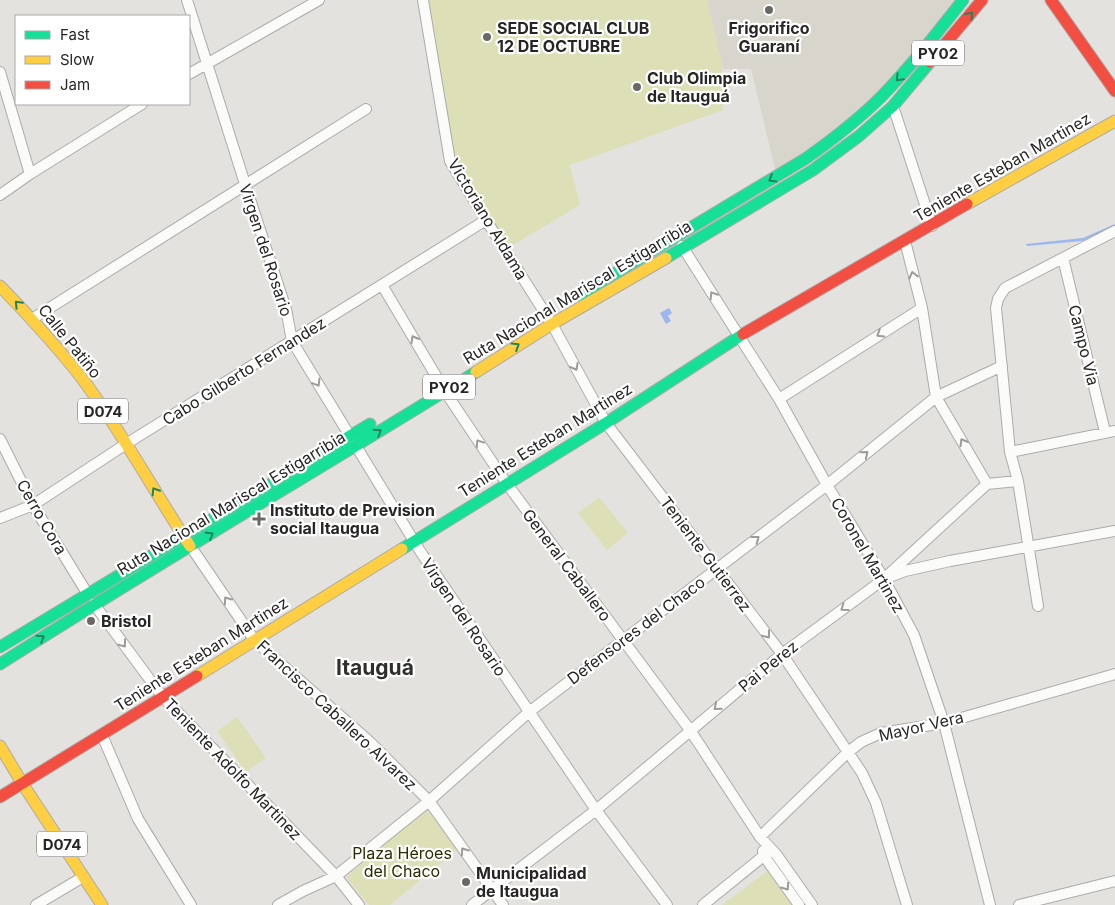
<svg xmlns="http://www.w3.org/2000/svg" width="1115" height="905" font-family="Inter,sans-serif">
  <rect width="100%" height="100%" fill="#e4e2df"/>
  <path fill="#d8d5cd" d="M707 0H957L868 106 776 173 751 69H723Z"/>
  <path fill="#dddfb7" d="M424 0H707L722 64 723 110 570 165 580 205 508 248 450 157Z
    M599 497 628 533 607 550 578 513Z
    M237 717 266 758 246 772 217 731Z
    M427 809 459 848 390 905H369L346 877Z
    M770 869 797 905H722Z"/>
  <path fill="#9cb6ee" d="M1115 224V226L1082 241 1027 246 1026 244 1083 238Z
    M669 308 672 313 668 316 671 321 666 324 660 313Z"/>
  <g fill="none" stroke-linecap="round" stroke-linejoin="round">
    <defs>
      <path id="street" d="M187 0 245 184 286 309 292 341 420 551 596 810 667 905
        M423 0 450 161 486 220 552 324 606 423 782 654 862 773 876 803 907 905
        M0 72 30 174
        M189 74 319 0
        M893 106 932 226
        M0 195 30 174 142 104
        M905 241 922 308 936 397 987 484
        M682 246 779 399 827 485 884 579 914 635 944 723 990 905
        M1063 258 1105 432
        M382 285 439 381
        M32 319 366 109
        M444 390 507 484 690 730 760 837 776 854 812 905
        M779 399 922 308
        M0 439 33 505 87 593
        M1010 452 1115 431
        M0 518 33 505 126 444 486 220
        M191 547 255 641 370 742 429 801 503 905
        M888 575 987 484 1018 481
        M94 604 162 696 336 876 359 905
        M1038 606 1018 481 1010 452 996 308 998 299 1005 288 1115 231
        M102 735 138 819 191 905
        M760 837 847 753 861 742 881 733 944 723 1115 674
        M763 851 764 856 799 905
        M36 905 83 877
        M278 905 303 891 336 876 429 801 529 712 827 485 936 397 1002 366
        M472 905 596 810 782 654 884 579 905 571 950 561 1115 531
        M703 905 771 850
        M1019 905 1115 881"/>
      <path id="fast" d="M666 258 813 170 859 136 893 106 930 62
        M579 295 805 159C832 140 858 120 882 96 911 66 937 33 963 0
        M402 549 606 423 743 334
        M0 647 370 424
        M0 664C157 564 318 470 476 372"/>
      <path id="slow" d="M967 204 1115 121
        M0 286C28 315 56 345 81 377 121 430 153 490 190 546
        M476 372 552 324 666 258
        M197 676 402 549
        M0 746 22 783 102 905"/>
      <path id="jam" d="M1051 0 1115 91
        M930 62 982 0
        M743 334 967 204
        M0 797 197 676"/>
    </defs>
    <use href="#street" stroke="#acaba9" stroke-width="12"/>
    <use href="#fast" stroke="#acaba9" stroke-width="13"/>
    <use href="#slow" stroke="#acaba9" stroke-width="13"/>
    <use href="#jam" stroke="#acaba9" stroke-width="13"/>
    <use href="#street" stroke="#fbfbfa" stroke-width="10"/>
    <use href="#fast" stroke="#16e098" stroke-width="11"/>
    <use href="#slow" stroke="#ffcf43" stroke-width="11"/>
    <use href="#jam" stroke="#f24e42" stroke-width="11"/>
  </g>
  <defs><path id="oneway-chevron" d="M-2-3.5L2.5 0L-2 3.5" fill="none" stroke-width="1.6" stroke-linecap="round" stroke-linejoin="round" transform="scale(1.25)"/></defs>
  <g stroke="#1e835e">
    <use href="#oneway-chevron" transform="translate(970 15) rotate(-50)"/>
    <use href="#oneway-chevron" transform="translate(899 78) rotate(133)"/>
    <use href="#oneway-chevron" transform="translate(772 179) rotate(149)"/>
    <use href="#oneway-chevron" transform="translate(18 304) rotate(-134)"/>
    <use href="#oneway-chevron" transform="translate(516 346) rotate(-32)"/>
    <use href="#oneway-chevron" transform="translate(378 432) rotate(-33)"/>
    <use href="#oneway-chevron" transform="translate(155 491) rotate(-122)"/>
    <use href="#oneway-chevron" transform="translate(210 535) rotate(-31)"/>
    <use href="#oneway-chevron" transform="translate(41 638) rotate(-33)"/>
  </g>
  <g stroke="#9c9b9a">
    <use href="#oneway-chevron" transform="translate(913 275) rotate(-104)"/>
    <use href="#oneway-chevron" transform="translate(713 295) rotate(-122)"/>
    <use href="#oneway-chevron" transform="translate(880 334) rotate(148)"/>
    <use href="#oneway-chevron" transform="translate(414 339) rotate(-120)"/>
    <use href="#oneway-chevron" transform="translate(575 367) rotate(62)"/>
    <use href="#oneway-chevron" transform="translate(317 383) rotate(59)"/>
    <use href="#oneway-chevron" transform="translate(963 442) rotate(-120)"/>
    <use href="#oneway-chevron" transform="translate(479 443) rotate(-124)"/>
    <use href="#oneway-chevron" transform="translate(865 454) rotate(-39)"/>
    <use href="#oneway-chevron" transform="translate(756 539) rotate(-37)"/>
    <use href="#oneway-chevron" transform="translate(227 600) rotate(-125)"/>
    <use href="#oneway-chevron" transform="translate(844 608) rotate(144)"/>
    <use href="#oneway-chevron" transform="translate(767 635) rotate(53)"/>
    <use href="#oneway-chevron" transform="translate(123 644) rotate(53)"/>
    <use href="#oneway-chevron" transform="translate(717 707) rotate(140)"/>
    <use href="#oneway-chevron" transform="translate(464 851) rotate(-125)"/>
    <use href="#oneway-chevron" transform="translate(786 887) rotate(55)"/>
  </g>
  <g fill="#696866" stroke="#fff" stroke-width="2">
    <circle cx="769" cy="10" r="5"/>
    <circle cx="487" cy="37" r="5"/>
    <circle cx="637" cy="87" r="5"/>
    <path d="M256.5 511.5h5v5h5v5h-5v5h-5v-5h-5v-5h5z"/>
    <circle cx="91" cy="621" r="5"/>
    <circle cx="466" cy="882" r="5"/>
  </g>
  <g text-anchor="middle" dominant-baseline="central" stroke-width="4.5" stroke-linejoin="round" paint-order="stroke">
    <g fill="#fff" stroke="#686766" stroke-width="1">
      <rect x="912" y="40.5" width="52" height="25" rx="4"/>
      <rect x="423" y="374.5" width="52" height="25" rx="4"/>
      <rect x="78" y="398.5" width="50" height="25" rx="4"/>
      <rect x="37" y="831.5" width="50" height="25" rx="4"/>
    </g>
    <g font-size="15" font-weight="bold" fill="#272625">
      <text x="938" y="53">PY02</text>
      <text x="449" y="387">PY02</text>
      <text x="103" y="411">D074</text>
      <text x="62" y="844">D074</text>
    </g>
    <g font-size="16" font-weight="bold" fill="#272625" stroke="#fff" text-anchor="start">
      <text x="497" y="28">SEDE SOCIAL CLUB<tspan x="497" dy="18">12 DE OCTUBRE</tspan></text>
      <text x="769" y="28" text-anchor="middle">Frigorifico<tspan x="769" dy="18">Guaraní</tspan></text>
      <text x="647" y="78">Club Olimpia<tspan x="647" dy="18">de Itauguá</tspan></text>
      <text x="270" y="510">Instituto de Prevision<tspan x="270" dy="18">social Itaugua</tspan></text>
      <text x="101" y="621">Bristol</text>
      <text x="476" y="873">Municipalidad<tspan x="476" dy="18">de Itaugua</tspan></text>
    </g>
    <g font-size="16" fill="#272625" stroke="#fff">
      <text transform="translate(1002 167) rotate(-30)">Teniente Esteban Martinez</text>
      <text transform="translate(488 219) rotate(59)">Victoriano Aldama</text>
      <text transform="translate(266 250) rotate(72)">Virgen del Rosario</text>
      <text transform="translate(577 292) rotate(-31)">Ruta Nacional Mariscal Estigarribia</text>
      <text transform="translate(70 341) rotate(51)">Calle Patiño</text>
      <text transform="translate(1084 345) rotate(76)">Campo Via</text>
      <text transform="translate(244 371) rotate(-32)">Cabo Gilberto Fernandez</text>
      <text transform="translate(545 440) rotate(-32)">Teniente Esteban Martinez</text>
      <text transform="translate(231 503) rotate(-31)">Ruta Nacional Mariscal Estigarribia</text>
      <text transform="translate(42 517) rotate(60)">Cerro Cora</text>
      <text transform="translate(706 554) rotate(53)">Teniente Gutierrez</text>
      <text transform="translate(868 555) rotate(60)">Coronel Martinez</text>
      <text transform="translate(567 565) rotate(53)">General Caballero</text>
      <text transform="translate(464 617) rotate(56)">Virgen del Rosario</text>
      <text transform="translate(636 630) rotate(-37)">Defensores del Chaco</text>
      <text transform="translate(201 654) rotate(-32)">Teniente Esteban Martinez</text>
      <text transform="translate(768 666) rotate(-39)">Pai Perez</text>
      <text transform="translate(337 715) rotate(43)">Francisco Caballero Alvarez</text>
      <text transform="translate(921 726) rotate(-13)">Mayor Vera</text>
      <text transform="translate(233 769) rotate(46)">Teniente Adolfo Martinez</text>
    </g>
    <g font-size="16" fill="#2c2c00" stroke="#fff">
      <text x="402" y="853">Plaza Héroes<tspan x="402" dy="18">del Chaco</tspan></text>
    </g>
    <g font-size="21" font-weight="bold" fill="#302f2c" stroke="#fff">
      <text x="375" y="667">Itauguá</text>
    </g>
  </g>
  <rect x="15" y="15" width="175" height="90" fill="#ffffff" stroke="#a9a8a8"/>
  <rect x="25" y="31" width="25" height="8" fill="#16e098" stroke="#a9a8a8"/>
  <text x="60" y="40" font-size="15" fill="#272625">Fast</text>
  <rect x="25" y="56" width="25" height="8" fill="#ffcf43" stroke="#a9a8a8"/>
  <text x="60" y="65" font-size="15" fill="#272625">Slow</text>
  <rect x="25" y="81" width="25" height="8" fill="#f24e42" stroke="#a9a8a8"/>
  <text x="60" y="90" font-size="15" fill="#272625">Jam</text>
</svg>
